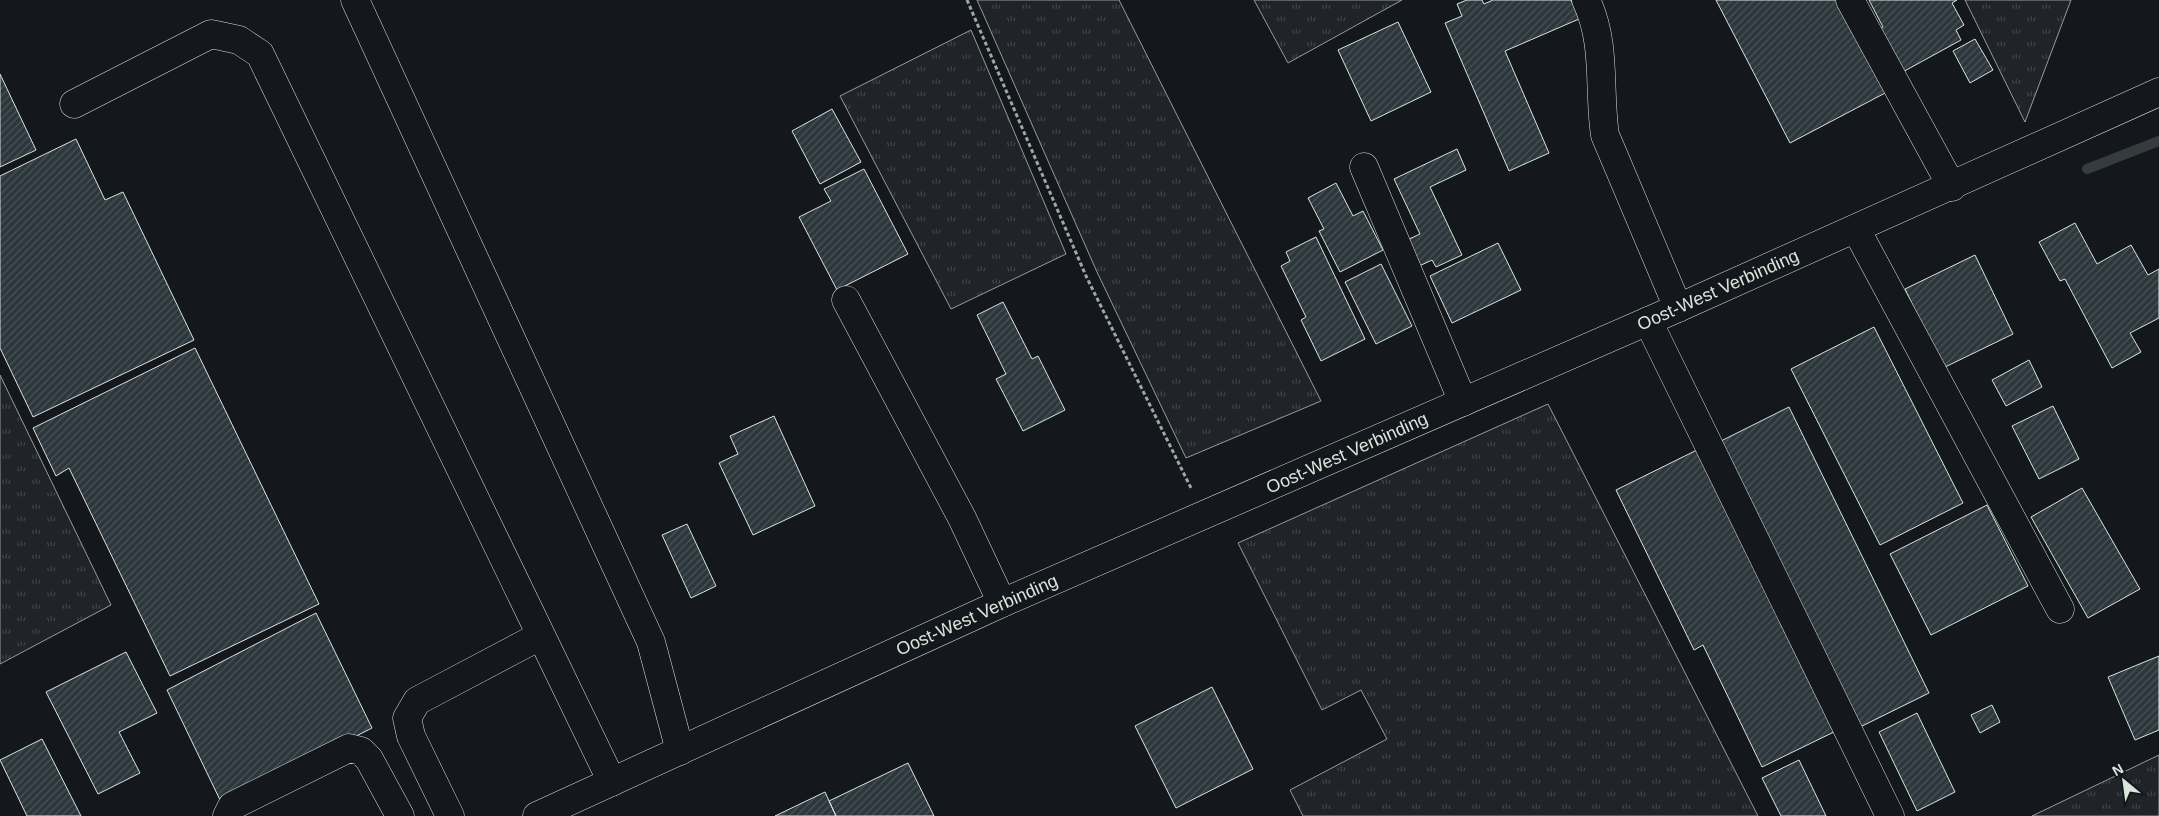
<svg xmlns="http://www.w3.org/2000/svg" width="2159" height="816" font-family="Helvetica,sans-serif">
  <defs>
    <pattern id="grass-tufts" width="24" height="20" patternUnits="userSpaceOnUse" patternTransform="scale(1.25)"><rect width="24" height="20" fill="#202428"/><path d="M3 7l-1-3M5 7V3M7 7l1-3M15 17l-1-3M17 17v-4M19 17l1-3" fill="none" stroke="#404447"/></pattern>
    <pattern id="building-hatch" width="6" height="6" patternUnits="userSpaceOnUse" patternTransform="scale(1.25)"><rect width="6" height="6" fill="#2c363c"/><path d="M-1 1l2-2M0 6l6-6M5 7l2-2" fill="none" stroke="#4a5358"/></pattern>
  </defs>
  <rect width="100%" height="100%" fill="#14181c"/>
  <path fill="url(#grass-tufts)" stroke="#939e99" d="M977 0H1119L1321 401 1186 458 1097 272Z
    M1254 0H1402L1288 63Z
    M1965 0H2071L2025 122Z
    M971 30 1066 254 951 309 840 96Z
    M0 375 111 605 0 664Z
    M1548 404 1758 816H1303L1290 790 1387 739 1361 690 1322 710 1238 543Z
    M2159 755V816H2032Z"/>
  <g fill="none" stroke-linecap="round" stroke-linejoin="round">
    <path stroke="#363b3e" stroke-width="10" d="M2087 169 2159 141"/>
  </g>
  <path fill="url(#building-hatch)" stroke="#d8e6dc" d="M1467 0H1482L1484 4 1493 0H1571L1579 19 1505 51 1549 153 1509 171 1445 23 1462 16 1457 4Z
    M1716 0H1839L1887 92 1790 143Z
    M1869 0H1957L1952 3 1964 25 1956 30 1961 40 1899 74 1875 31 1883 27Z
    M1398 22 1431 92 1371 121 1338 50Z
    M1975 39 1993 70 1970 83 1953 51Z
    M0 74 36 150 0 167Z
    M832 109 861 162 820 184 792 131Z
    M76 139 105 200 123 192 194 340 33 417 0 348V176Z
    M1457 149 1466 170 1430 187 1462 255 1436 267 1432 260 1417 267 1405 241 1420 234 1394 179Z
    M864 169 908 254 837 290 799 217 831 201 824 189Z
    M1336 183 1353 216 1363 211 1383 250 1340 272 1319 231 1324 229 1308 198Z
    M2075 223 2097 264 2131 245 2148 275 2159 269V318L2130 333 2141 352 2112 368 2065 279 2060 281 2039 242Z
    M1316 237 1365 339 1321 361 1301 320 1306 317 1281 266 1290 261 1286 252Z
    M1498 243 1521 290 1452 323 1430 276Z
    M1975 255 2013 334 1943 368 1905 289Z
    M1381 264 1412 326 1376 344 1345 282Z
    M1003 302 1032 359 1038 356 1065 410 1023 431 996 379 1006 374 977 315Z
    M1874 327 1963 503 1880 545 1791 369Z
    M195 348 319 604 170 676 69 468 56 476 33 428Z
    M2029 360 2042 387 2006 406 1992 380Z
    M2053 406 2079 459 2039 479 2012 426Z
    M1789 407 1929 693 1854 730 1715 444Z
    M774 416 815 506 753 535 719 463 738 454 730 436Z
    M1701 448 1838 730 1762 767 1703 645 1694 650 1616 490Z
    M2082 488 2140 589 2088 618 2031 517Z
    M1987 505 2028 586 1931 635 1890 554Z
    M687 524 716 586 691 598 662 535Z
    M316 613 372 728 222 804 167 690Z
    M126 652 157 713 119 732 140 773 98 794 46 692Z
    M2159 656V730L2135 740 2108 677Z
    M1212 687 1253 769 1176 808 1135 726Z
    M1992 705 2000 722 1980 733 1971 715Z
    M1917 713 1955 792 1917 811 1879 732Z
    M42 739 81 816H27L0 760Z
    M1799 760 1826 816H1781L1762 778Z
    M908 763 934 816H836L829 801Z
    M825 792 836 816H775Z"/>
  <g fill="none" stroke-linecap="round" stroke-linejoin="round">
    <defs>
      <path id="minor" d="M355 0 651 642 680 751
        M1586 0C1607 44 1598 89 1605 135L1678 308
        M1850 0 1952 187
        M74 104 211 34 239 40 260 54 612 782
        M1364 167 1463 402
        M1856 229 2060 609
        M846 300 962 518 1002 603
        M1648 321 1890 816
        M227 816 232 806 349 748 361 751 369 759 400 816
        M450 816 411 736 407 718 417 701 540 636"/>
      <path id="major" d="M537 816 1002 603 1678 308 2159 92"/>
    </defs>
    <use href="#minor" stroke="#d8e6dc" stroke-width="29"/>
    <use href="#major" stroke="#d8e6dc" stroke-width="29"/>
    <path stroke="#9da8a2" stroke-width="3" stroke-dasharray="4 2.5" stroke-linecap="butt" d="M967 0 1086 276 1191 488"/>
    <use href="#minor" stroke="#14181c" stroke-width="28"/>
    <use href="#major" stroke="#14181c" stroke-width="28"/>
  </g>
  <g text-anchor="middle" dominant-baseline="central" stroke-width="4" stroke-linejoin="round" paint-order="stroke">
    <g font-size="18" fill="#d8e6dc" stroke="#14181c">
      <text transform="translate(1718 290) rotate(-24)">Oost-West Verbinding</text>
      <text transform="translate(1347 453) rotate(-24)">Oost-West Verbinding</text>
      <text transform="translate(977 615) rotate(-24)">Oost-West Verbinding</text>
    </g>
  </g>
  <g transform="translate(2124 781) rotate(331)" stroke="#14181c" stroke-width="4" paint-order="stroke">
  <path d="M0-4L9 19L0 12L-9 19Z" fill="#d8e6dc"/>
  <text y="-8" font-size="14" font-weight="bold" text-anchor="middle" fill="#d8e6dc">N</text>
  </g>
</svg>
